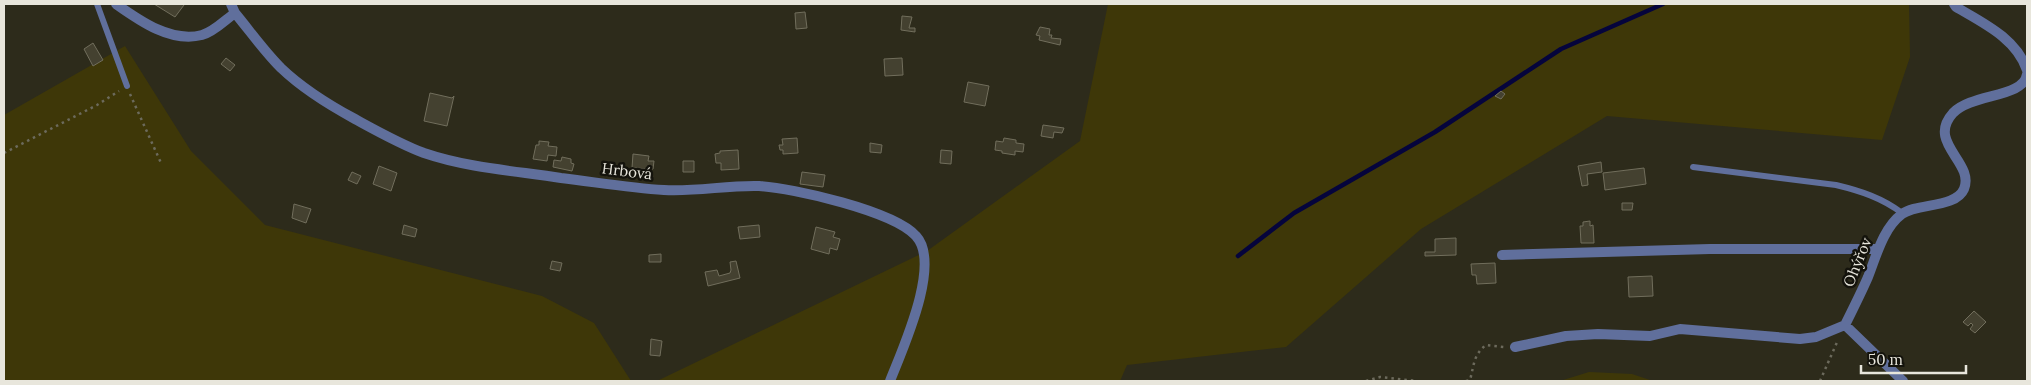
<svg xmlns="http://www.w3.org/2000/svg" width="2031" height="385" font-family="Lora,serif">
  <rect width="100%" height="100%" fill="#2d2b1b"/>
  <path fill="#3e3708" d="M1108 4H1909L1910 57 1882 140 1607 116 1421 229 1286 347 1127 365 1120 381H657L927 251 1080 141Z
    M125 46 191 151 265 225 542 296 594 323 631 381H4V115Z
    M1589 372 1632 374 1653 381H1560Z"/>
  <g fill="none" stroke-linecap="round" stroke-linejoin="round">
    <path stroke="#05043c" stroke-width="4.5" d="M1238 256 1294 213 1435 132 1561 49 1663 4"/>
  </g>
  <path fill="#444130" stroke="#716e5c" d="M154 4H183L184 5 175 17Z
    M805 12 807 28 796 29 795 13Z
    M902 16 912 17 909 28H915V32L901 30Z
    M1040 27 1050 29 1049 35H1052L1051 38 1061 39 1060 45 1039 40 1040 36 1036 35Z
    M93 43 103 60 93 66 84 49Z
    M226 58 235 65 230 71 221 64Z
    M902 58 903 75 885 76 884 59Z
    M968 82 989 86 985 106 964 102Z
    M1501 91 1505 94 1501 99 1495 96Z
    M430 93 452 98 454 96 447 126 424 121Z
    M1043 125 1064 128 1062 133 1054 132 1053 138 1041 136Z
    M797 138 798 153 783 154V150H780L779 145H783L782 139Z
    M1004 138 1016 140V143L1024 144 1023 152 1015 151V155L1002 153V151L995 150 996 141 1003 142Z
    M539 141 549 142 548 146 557 147 556 156 548 155 547 161 533 159 536 145H539Z
    M870 143 882 145 881 153 870 152Z
    M738 150 739 169 721 170V163H716L715 154 720 153V151Z
    M941 150 952 151 951 164 940 163Z
    M633 154 649 156 648 161H654L653 169 632 168Z
    M562 157 571 159V163L574 164 572 171 553 167 554 160 561 161Z
    M683 161H694V172H683Z
    M1601 162 1602 172 1587 174 1588 185 1582 186 1578 166Z
    M379 166 397 173 391 191 373 184Z
    M1644 168 1646 184 1605 190 1603 173Z
    M352 172 361 176 357 184 348 180Z
    M802 172 825 175 823 187 800 184Z
    M1622 203H1633L1632 210H1622Z
    M294 204 311 209 306 223 292 218Z
    M1590 221V226L1593 225 1594 243H1581L1580 226H1583V222Z
    M404 225 417 229 415 237 402 234Z
    M759 225 760 237 740 239 738 227Z
    M816 227 835 232 833 237 840 239 837 250 830 248 829 254 811 249Z
    M1456 238V255L1425 256V252H1435V239Z
    M661 254V262H649V255Z
    M552 261 562 263 560 271 550 269Z
    M736 261 740 278 708 286 705 272 717 270 719 276 730 273 731 270 730 262Z
    M1495 263 1496 283 1477 284 1476 275H1472L1471 264Z
    M1652 276 1653 296 1629 297 1628 277Z
    M1974 311 1986 322 1975 333 1970 329 1973 325 1971 323 1968 326 1963 322Z
    M651 339 662 341 660 356 650 355Z"/>
  <g fill="none" stroke-linecap="round" stroke-linejoin="round">
    <path stroke="#6c6a5c" stroke-width="2.5" stroke-dasharray="2.5 4" stroke-linecap="butt" d="M130 94 161 163
      M4 153 97 105 119 91
      M1366 381 1380 377 1417 381
      M1466 381 1470 380C1474 366 1473 355 1486 345L1504 347
      M1820 381 1838 340"/>
    <path stroke="#606f9c" stroke-width="6" d="M97 4 127 86
      M1693 167 1836 185C1861 191 1882 198 1902 213"/>
    <path stroke="#606f9c" stroke-width="10" d="M116 4C140 21 171 43 202 35 214 32 225 20 235 13
      M231 4 235 13C250 31 264 51 281 68 303 89 329 105 355 119 377 131 400 144 424 153 468 168 516 171 561 178 595 182 630 188 664 190 696 192 727 185 759 186 793 188 894 211 916 236 942 264 902 350 890 381
      M1954 4 1956 7C1983 23 2016 38 2027 70
      M1502 255 1710 249H1877
      M1845 325C1853 309 1861 293 1868 277 1876 257 1883 228 1902 214 1917 203 1956 208 1964 189 1975 162 1926 143 1953 113 1972 93 2024 98 2027 74
      M1845 325 1903 381
      M1515 347 1566 336 1598 334 1650 336 1680 329 1800 339 1816 337 1845 325"/>
  </g>
  <g text-anchor="middle" dominant-baseline="central" stroke-width="5" stroke-linejoin="round" paint-order="stroke">
    <g font-size="15" fill="#e8e6dc" stroke="#14130c">
      <text transform="translate(627 171) rotate(7)">Hrbová</text>
      <text transform="translate(1857 262) rotate(-68)">Ohýřov</text>
    </g>
  </g>
  <rect width="2031" height="385" fill="none" stroke="#e8e6dc" stroke-width="10"/>
  <path d="M1861 365v8h105v-8" fill="none" stroke="#e8e6dc" stroke-width="2.5"/>
  <text x="1868" y="365" font-size="15" fill="#e8e6dc" stroke="#14130c" stroke-width="4" paint-order="stroke">50 m</text>
</svg>
